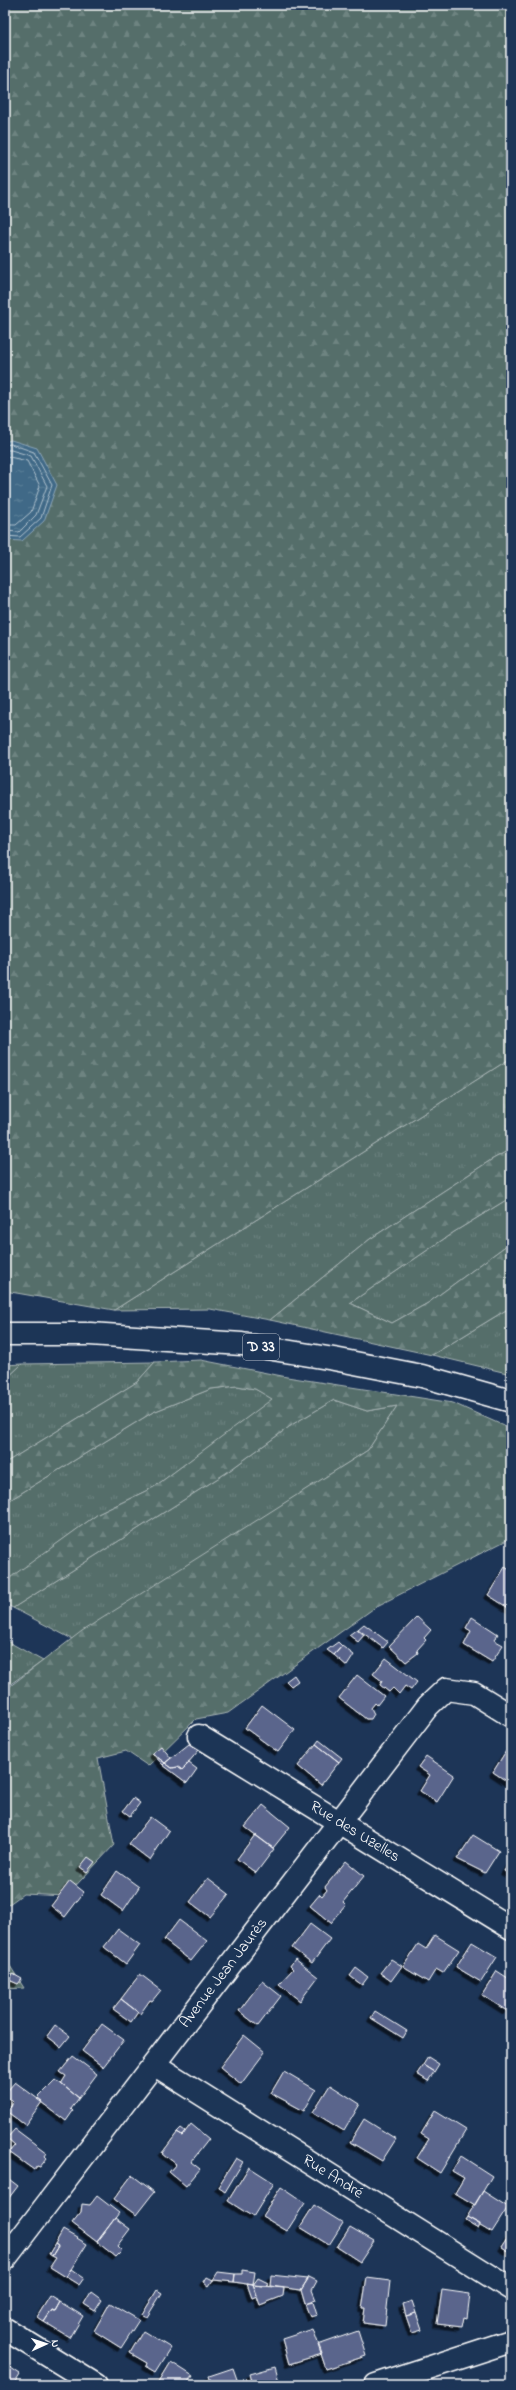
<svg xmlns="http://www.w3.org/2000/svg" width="516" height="2390" font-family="'Indie Flower',sans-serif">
  <defs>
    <pattern id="grass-tufts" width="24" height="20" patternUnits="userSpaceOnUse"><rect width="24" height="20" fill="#556e6b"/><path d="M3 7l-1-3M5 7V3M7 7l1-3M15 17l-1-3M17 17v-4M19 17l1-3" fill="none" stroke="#6e8481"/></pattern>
    <pattern id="forest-firs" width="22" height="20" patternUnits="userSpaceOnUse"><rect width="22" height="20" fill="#556e6b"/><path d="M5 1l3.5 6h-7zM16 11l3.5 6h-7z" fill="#6e8481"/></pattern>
    <pattern id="water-ripples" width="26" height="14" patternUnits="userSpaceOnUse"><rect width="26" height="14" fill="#3f6987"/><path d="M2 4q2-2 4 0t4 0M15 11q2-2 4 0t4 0" fill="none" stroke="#5c8099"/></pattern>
    <filter id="shadow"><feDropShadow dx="-3.5" dy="3.5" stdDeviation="0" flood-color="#0009"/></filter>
  </defs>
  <rect width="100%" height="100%" fill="#1d3557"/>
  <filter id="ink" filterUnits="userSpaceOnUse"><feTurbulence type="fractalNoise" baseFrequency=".025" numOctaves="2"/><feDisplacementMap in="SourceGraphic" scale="8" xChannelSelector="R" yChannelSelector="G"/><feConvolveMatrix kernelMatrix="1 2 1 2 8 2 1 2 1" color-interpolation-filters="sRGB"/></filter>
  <g filter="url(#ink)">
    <path fill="url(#grass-tufts)" stroke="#aab6b5" d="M511 1058V1149L491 1160 370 1239 270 1320 210 1309 114 1310Z
      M511 1197V1242L428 1303 392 1323 350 1303 454 1232Z
      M511 1307V1374L432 1355Z
      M155 1362 137 1382 5 1463V1380L22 1364Z
      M237 1386 255 1389 273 1399 154 1487 98 1514 5 1582V1503L153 1412 211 1389Z
      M334 1400 367 1411 397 1406 368 1450 72 1639 13 1608 226 1473 293 1424Z
      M5 1640 43 1661 5 1688Z"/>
    <path fill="url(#forest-firs)" stroke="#aab6b5" d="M5 5H511V1058L114 1310 5 1291Z
      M511 1149V1197L454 1232 350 1303 392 1323 428 1303 511 1242V1307L432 1355 270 1320 370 1239 491 1160Z
      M201 1360 287 1377 453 1403 511 1429V1538L377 1606 228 1713 196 1719 148 1766 126 1751 98 1758 114 1845 66 1896 23 1894 5 1907V1690L82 1631 368 1450 397 1406 367 1411 334 1400 293 1424 226 1473 13 1608 5 1604V1582L15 1574 98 1514 154 1487 272 1399 255 1389 237 1386 211 1389 153 1412 5 1503V1463L137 1382 155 1362Z
      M22 1364 5 1380V1365Z
      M5 1958 24 1988 5 1989Z"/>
    <path fill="url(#water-ripples)" stroke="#8ca5b7" d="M11 440 37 448 57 485 44 521 22 541 5 540V442Z"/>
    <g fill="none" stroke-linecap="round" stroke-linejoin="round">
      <path stroke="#b2c3cf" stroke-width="1" d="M5 445 11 444 34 452 52 485 41 518 20 537 5 536
        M5 450H11L31 456 47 486 36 515 19 532 5 531
        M5 456 27 461 40 486 31 512 16 525H5"/>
    </g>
    <path fill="#5a658c" stroke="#fff" filter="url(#shadow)" d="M505 1567 511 1571 510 1609 488 1595Z
      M417 1617 431 1630 424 1638 426 1640 417 1650 418 1653 406 1662 389 1646Z
      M472 1617 498 1634 494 1640 503 1645 492 1662 464 1645 471 1631 466 1628Z
      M364 1624 388 1642 383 1648 358 1629Z
      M357 1629 364 1635 358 1642 349 1635Z
      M338 1642 342 1646 334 1655 327 1650Z
      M342 1646 354 1655 347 1666 334 1655Z
      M386 1658 417 1682 411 1690 405 1686 399 1694 393 1688 389 1692 380 1685 382 1681 373 1674Z
      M294 1675 298 1681 291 1686 286 1681Z
      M357 1675 384 1696 377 1705 375 1703 371 1708 374 1714 371 1719H366L339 1698Z
      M262 1705 295 1730 278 1752 245 1728Z
      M319 1740 342 1758 339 1762 316 1744Z
      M189 1744 199 1750 182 1770 178 1767 172 1768 165 1763Z
      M316 1744 339 1762 321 1785 298 1766Z
      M161 1746 171 1758 165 1763 152 1753Z
      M506 1751 511 1755V1784L493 1772Z
      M152 1753 165 1763 163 1765Z
      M426 1756 454 1775 437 1802 420 1791 430 1775 418 1767Z
      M165 1763 172 1768 178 1767 182 1770 189 1763 197 1769 187 1783 163 1765Z
      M133 1798 140 1803 130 1816 123 1811Z
      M263 1805 290 1827 273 1848 245 1827Z
      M150 1817 169 1831 150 1860 129 1844Z
      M255 1835 274 1849 256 1873 237 1859Z
      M473 1835 499 1851 485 1873 457 1859Z
      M88 1857 95 1862 87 1872 80 1867Z
      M511 1860V1875L504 1871Z
      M346 1861 364 1876 343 1902 346 1905 331 1923 310 1906 320 1894 322 1896 327 1890 325 1887Z
      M117 1871 139 1887 123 1911 101 1895Z
      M208 1878 229 1894 210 1917 190 1902Z
      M70 1881 84 1892 65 1917 51 1906Z
      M179 1920 207 1941 191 1961 164 1940Z
      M310 1924 330 1939 312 1963 292 1948Z
      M118 1929 140 1945 126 1964 104 1947Z
      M435 1935 459 1950 443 1973 436 1969 428 1982 403 1967 418 1944 426 1949Z
      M472 1942 497 1957 481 1982 456 1967Z
      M295 1959 318 1977 300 2001 279 1984 293 1969 290 1966Z
      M391 1959 402 1966 391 1981 380 1973Z
      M356 1968 368 1977 362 1985 350 1976Z
      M497 1971 511 1980V2005L507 2011 482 1995Z
      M13 1974 22 1979 18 1984 9 1980Z
      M140 1974 161 1990 152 2001 150 2000 140 2014 121 1999Z
      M262 1981 281 1996 258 2026 239 2011Z
      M121 1999 138 2012 131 2022 113 2009Z
      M375 2011 407 2031 403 2038 371 2018Z
      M102 2024 124 2040 103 2067 82 2051Z
      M55 2025 70 2036 61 2047 47 2036Z
      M244 2035 265 2052 241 2084 220 2067Z
      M73 2056 97 2074 79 2098 61 2084 66 2076 60 2072Z
      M428 2057 439 2064 434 2072 423 2065Z
      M423 2065 434 2072 428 2081 417 2074Z
      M284 2071 316 2090 304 2111 271 2093Z
      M56 2080 79 2098 71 2109 73 2111 66 2121 37 2099Z
      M15 2082 42 2102 25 2125 6 2111 13 2102 5 2095V2087L8 2090Z
      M330 2085 360 2104 344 2131 313 2112Z
      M435 2111 466 2130 440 2173 417 2158 429 2139 421 2134Z
      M364 2119 396 2139 382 2161 350 2142Z
      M191 2124 209 2139 191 2162 200 2169 186 2186 169 2172 176 2164 162 2153 177 2133 182 2136Z
      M15 2129 47 2153 45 2156 47 2158 40 2167 37 2166 34 2170 9 2152 15 2145 7 2138Z
      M181 2129 185 2132 182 2136 177 2133Z
      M461 2156 492 2176 475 2205 455 2193 464 2178 452 2171Z
      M236 2158 243 2162 225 2192 218 2187Z
      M249 2167 274 2183 253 2217 228 2201Z
      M132 2175 154 2192 136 2215 114 2199Z
      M5 2176 18 2186 5 2203Z
      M281 2187 305 2203 287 2231 262 2216Z
      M483 2191 508 2207 492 2232 467 2217Z
      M97 2196 119 2213 97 2242 72 2223 81 2212 82 2204 90 2205Z
      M314 2205 343 2223 329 2245 300 2227Z
      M467 2217 480 2224 478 2228 465 2220Z
      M115 2218 130 2229 117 2246 122 2251 116 2257 97 2242Z
      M350 2227 374 2241 360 2262 337 2247Z
      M63 2230 87 2244 66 2277 50 2267 56 2258 52 2256 58 2246 55 2244Z
      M511 2232V2253L501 2247Z
      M55 2244 58 2246 52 2256 49 2254Z
      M71 2269 84 2278 79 2285 66 2277Z
      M242 2270 255 2272 253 2285 234 2282 235 2274H242Z
      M218 2272 235 2274 234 2282 213 2280Z
      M271 2275 308 2279 301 2290 270 2286Z
      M207 2277 213 2280 209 2286 204 2282Z
      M309 2277 317 2281 312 2290 316 2300 305 2304 301 2290Z
      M258 2278 268 2283 267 2286 253 2285Z
      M367 2278 390 2281 385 2326 363 2323 365 2308H362Z
      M247 2284 253 2285 257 2296 252 2298Z
      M253 2285 284 2288 283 2296 260 2305Z
      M157 2290 162 2293 147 2317 142 2315Z
      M442 2290 470 2294 467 2318 464 2317 462 2327 437 2324Z
      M91 2292 102 2300 95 2311 84 2304Z
      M50 2296 60 2302 55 2311 52 2310 44 2322 37 2317Z
      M412 2301 416 2313 406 2316 403 2304Z
      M60 2302 83 2316 70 2338 44 2322 52 2310 55 2311Z
      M313 2302 317 2315 310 2317 305 2304Z
      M110 2303 139 2320 121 2348 94 2331Z
      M416 2313 422 2330 412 2333 406 2316Z
      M313 2329 322 2354 289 2364 282 2339Z
      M143 2331 171 2348 156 2372 146 2366 147 2363 130 2353Z
      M358 2331 366 2356 326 2369 318 2345Z
      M171 2362 193 2376 187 2385H157Z
      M5 2364 20 2374 13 2385H5Z
      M275 2367 280 2385H253L250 2374Z
      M233 2368 239 2385H212L209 2376Z"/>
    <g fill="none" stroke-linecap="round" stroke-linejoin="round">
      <defs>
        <g id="minor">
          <path id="s1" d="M199 1736 511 1928"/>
          <path id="s2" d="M155 2065 511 2289"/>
          <path id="s3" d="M5 2259 428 1706 446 1689 474 1693 511 1716"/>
          <path d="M5 2329 96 2385"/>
          <path d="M376 2385 511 2341"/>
        </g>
        <path id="major" d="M5 1334H90L242 1344 334 1359 422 1376 511 1401"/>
      </defs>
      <use href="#minor" stroke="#fff" stroke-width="25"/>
      <use href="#major" stroke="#fff" stroke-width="25"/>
      <use href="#minor" stroke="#1d3557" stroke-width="22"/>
      <use href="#major" stroke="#1d3557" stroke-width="22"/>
    </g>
  </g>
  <g text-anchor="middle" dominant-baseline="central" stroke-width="3.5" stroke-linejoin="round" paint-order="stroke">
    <rect fill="#1d3557" stroke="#bbc2cd" stroke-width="1" x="243" y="1334" width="36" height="26" rx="3"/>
    <g font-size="15" font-weight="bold" fill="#fff">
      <text x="261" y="1347">D 33</text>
    </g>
    <g font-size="16" fill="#fff" stroke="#1d3557">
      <text stroke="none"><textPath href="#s1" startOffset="183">Rue des Uzelles</textPath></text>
      <text stroke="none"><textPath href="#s3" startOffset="360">Avenue Jean Jaurès</textPath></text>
      <text stroke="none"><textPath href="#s2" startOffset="210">Rue André</textPath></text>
    </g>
  </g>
  <rect width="516" height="2390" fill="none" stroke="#1d3557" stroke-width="20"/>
  <rect x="10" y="10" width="496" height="2370" fill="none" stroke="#fff" stroke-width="1.5" filter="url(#ink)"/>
  <g transform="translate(46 2344) rotate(87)" stroke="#1d3557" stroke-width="3" paint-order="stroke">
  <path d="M0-3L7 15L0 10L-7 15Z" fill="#ffffff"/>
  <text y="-6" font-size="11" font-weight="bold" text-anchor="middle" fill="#ffffff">N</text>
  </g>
</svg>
